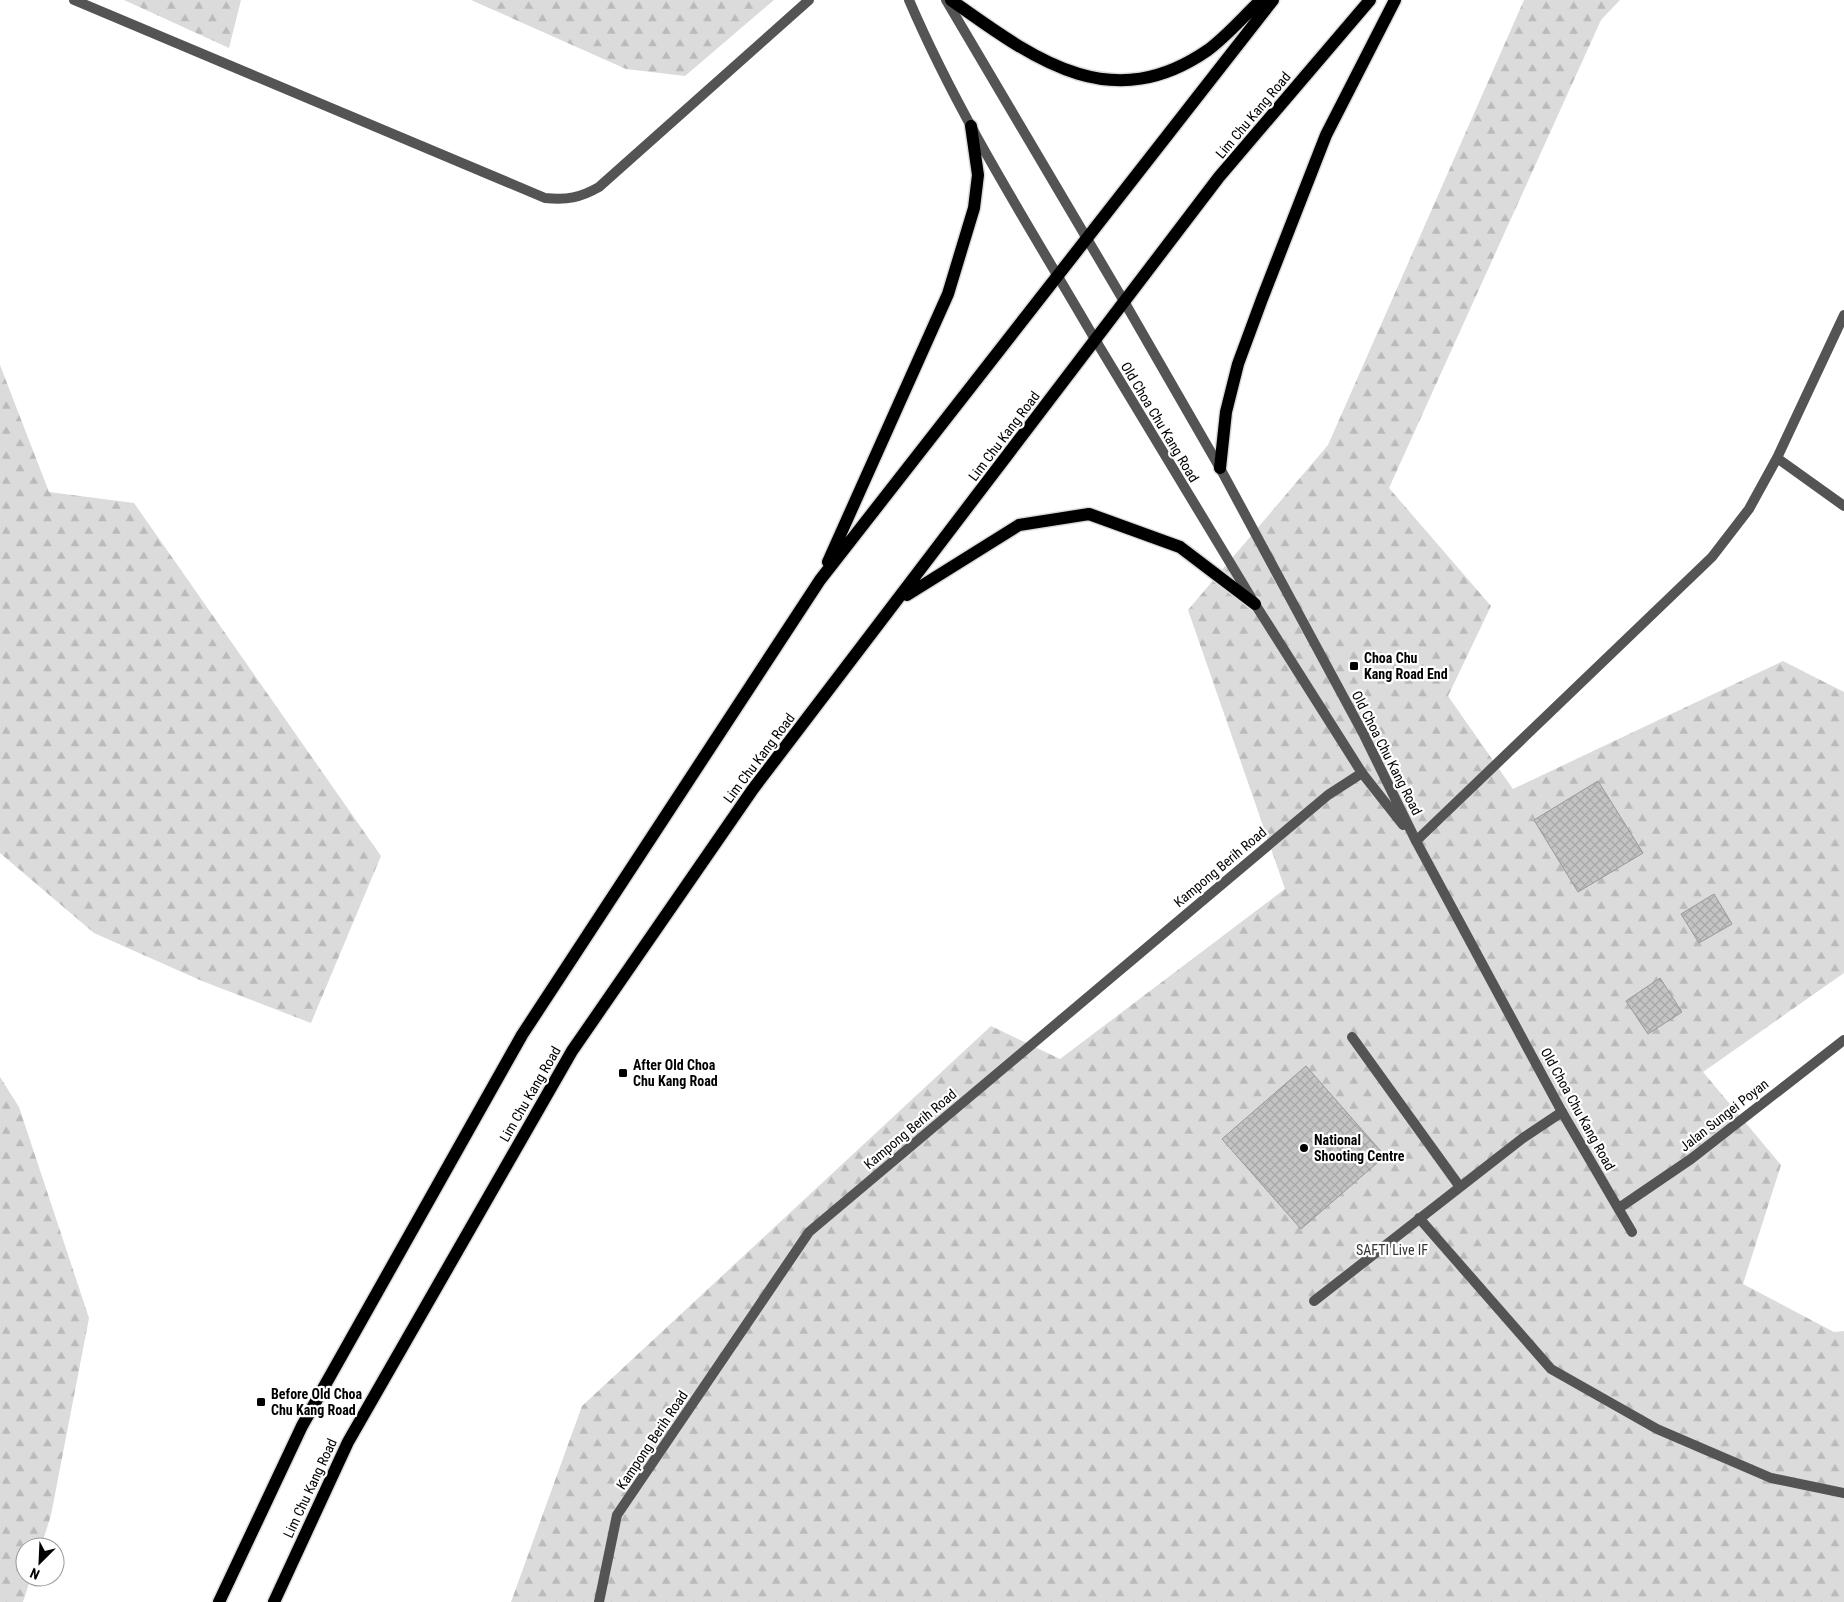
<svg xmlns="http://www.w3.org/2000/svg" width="1844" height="1602" font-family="'Roboto Condensed',sans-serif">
  <defs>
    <pattern id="forest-firs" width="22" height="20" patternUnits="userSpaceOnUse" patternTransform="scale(1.25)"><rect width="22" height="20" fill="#dbdbdb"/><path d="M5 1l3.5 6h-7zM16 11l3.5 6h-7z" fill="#bababa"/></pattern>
    <pattern id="building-cross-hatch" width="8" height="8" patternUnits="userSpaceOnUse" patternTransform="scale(1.25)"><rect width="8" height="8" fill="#c4c4c4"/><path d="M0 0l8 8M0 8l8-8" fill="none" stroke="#a7a7a7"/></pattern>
  </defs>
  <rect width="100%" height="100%" fill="#fff"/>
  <path fill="url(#forest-firs)" d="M124 0H241L229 48Z
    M471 0H774L685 76 626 69Z
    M1524 0H1620L1601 20 1389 488 1491 606 1448 696 1513 789 1783 661 1844 692V973L1703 1072 1781 1165 1743 1284 1834 1332 1844 1331V1602H511L582 1406 991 1026 1060 1059 1285 889 1188 610 1328 445Z
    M0 365 49 492 134 503 381 856 311 1023 202 981 94 933 0 853Z
    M0 1077 19 1107 89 1318 51 1515 41 1547H25V1577H31L23 1602H0Z"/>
  <path fill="url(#building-cross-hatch)" stroke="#989898" d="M1598 781 1643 853 1578 892 1534 820Z
    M1714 894 1732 924 1699 943 1681 914Z
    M1660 978 1682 1012 1648 1034 1626 1001Z
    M1306 1066 1385 1156 1301 1229 1222 1139Z"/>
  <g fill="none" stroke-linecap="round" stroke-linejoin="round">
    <defs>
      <path id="primary" d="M951 0C1033 58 1110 118 1208 50 1227 36 1244 16 1261 0
        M1220 468 1226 412 1238 364 1262 299 1326 135 1395 0
        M828 562 948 294 974 208 978 175 971 126
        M907 595 1019 525 1089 514 1180 547 1255 604
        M219 1602 302 1426 522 1035 820 580 1273 0
        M274 1602 348 1442 572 1051 753 789 1219 177 1370 0"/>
    </defs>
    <use href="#primary" stroke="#dbdbdb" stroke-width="15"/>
    <path stroke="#545454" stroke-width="10" d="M74 0 545 198C567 200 580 198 599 187L809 0
      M1777 458 1844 506
      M1416 841 1712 557 1749 509 1777 458 1844 315
      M1352 1037 1460 1187
      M1419 1218 1551 1369 1657 1429 1771 1478 1844 1493
      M1314 1301 1523 1138 1562 1112
      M599 1602 617 1515 809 1232 1328 795 1362 773"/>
    <path stroke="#545454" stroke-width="10" d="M1125 303 1220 468 1364 735 1416 841 1562 1112 1632 1232
      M1096 341 1255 604 1362 773 1403 825
      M1619 1208 1691 1159 1844 1040"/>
    <path stroke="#545454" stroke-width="10" d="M909 0C960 119 1031 229 1096 341
      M946 0 1125 303"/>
    <use href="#primary" stroke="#000" stroke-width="12"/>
  </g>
  <g fill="#000" stroke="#fff" stroke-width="2">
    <rect x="1349" y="661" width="10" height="10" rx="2.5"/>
    <rect x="618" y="1068" width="10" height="10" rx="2.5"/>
    <circle cx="1304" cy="1148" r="5"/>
    <rect x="256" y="1397" width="10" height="10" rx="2.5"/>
  </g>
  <g text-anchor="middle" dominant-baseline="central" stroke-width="4.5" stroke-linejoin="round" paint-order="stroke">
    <g font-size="14" fill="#000" stroke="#fff">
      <text transform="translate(1253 115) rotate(-50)">Lim Chu Kang Road</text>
      <text transform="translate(1160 422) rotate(59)">Old Choa Chu Kang Road</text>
      <text transform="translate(1004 436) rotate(-53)">Lim Chu Kang Road</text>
      <text transform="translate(1387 753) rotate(63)">Old Choa Chu Kang Road</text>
      <text transform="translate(759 758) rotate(-53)">Lim Chu Kang Road</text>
      <text transform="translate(1220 867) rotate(-40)">Kampong Berih Road</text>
      <text transform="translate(530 1094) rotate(-60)">Lim Chu Kang Road</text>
      <text transform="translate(1578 1109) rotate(61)">Old Choa Chu Kang Road</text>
      <text transform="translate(1724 1115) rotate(-38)">Jalan Sungei Poyan</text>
      <text transform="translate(910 1129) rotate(-40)">Kampong Berih Road</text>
      <text transform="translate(652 1440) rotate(-56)">Kampong Berih Road</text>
      <text transform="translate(310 1488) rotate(-65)">Lim Chu Kang Road</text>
    </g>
    <g font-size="14" font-weight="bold" fill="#000" stroke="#fff" text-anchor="start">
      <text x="1364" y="658">Choa Chu<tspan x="1364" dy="16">Kang Road End</tspan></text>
      <text x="633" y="1065">After Old Choa<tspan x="633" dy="16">Chu Kang Road</tspan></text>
      <text x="1314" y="1140">National<tspan x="1314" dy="16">Shooting Centre</tspan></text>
      <text x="271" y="1394">Before Old Choa<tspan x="271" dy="16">Chu Kang Road</tspan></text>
    </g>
    <g font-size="14" fill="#323232" stroke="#fff">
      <text x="1392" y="1250">SAFTI Live IF</text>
    </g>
  </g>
  <g transform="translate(40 1562) rotate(204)"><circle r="24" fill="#ffffff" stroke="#999999"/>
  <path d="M0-4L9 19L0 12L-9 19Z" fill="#000000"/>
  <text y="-8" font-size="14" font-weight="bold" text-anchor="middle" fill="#000000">N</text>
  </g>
</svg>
